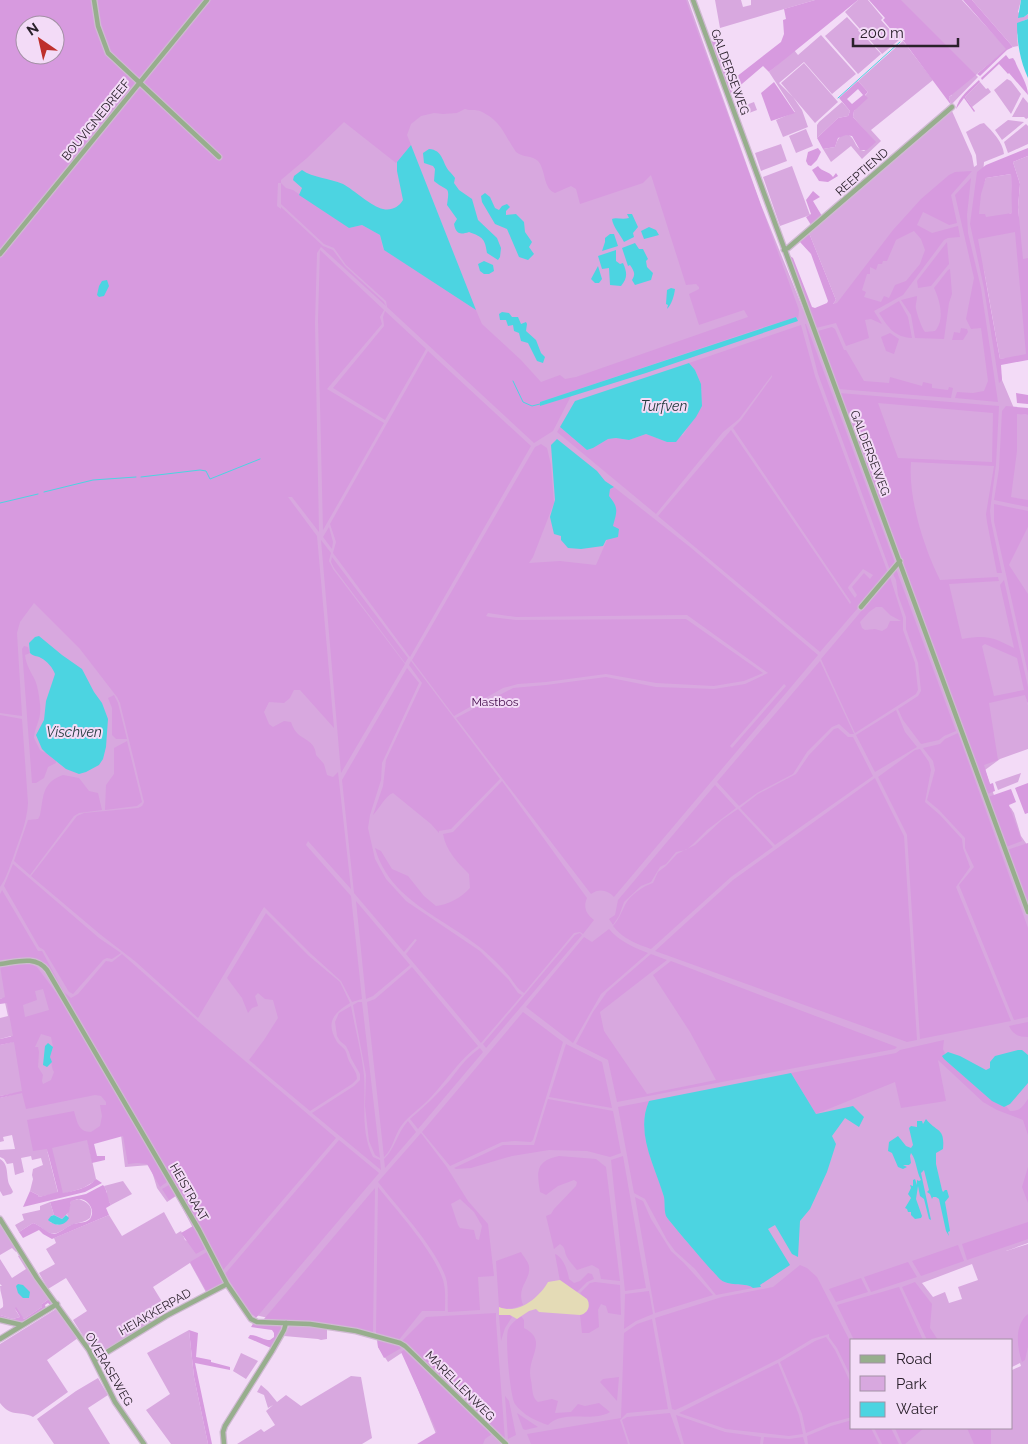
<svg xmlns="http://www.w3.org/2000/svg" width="1028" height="1444" font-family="Raleway,sans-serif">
  <rect width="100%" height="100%" fill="#f3dbf7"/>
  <path fill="#d8a8df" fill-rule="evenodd" d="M0 0H688L761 205 806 316 833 304 836 300 809 233 952 111 972 156 974 167 977 165 976 155 966 132 980 124 984 123C992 131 1003 142 1004 154L984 162 982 188 986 178 1011 174 1013 213H1009L1019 219 1018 207 1020 184 1013 162 1028 156V356L1000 359 983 265 1002 380 1016 413 1028 415V695L1026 696 1028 705V749L1000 759 985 770 995 798 1011 808 1014 813 1021 836 1028 846V1243L1006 1251 1028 1244V1444H421L436 1434 403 1352 388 1362 378 1347 377 1333 282 1321 251 1314 228 1280 207 1294 190 1263 196 1259 153 1287 169 1313 97 1358 73 1320 87 1311 66 1278 48 1289 39 1273 55 1264 46 1249 56 1243 54 1238 109 1215 122 1236 164 1212 176 1234 181 1231 185 1240 189 1242 195 1232 176 1196 167 1202 157 1188 150 1165 125 1167 121 1135 88 1142 96 1179 95 1181 83 1188 63 1194 47 1150 58 1193 39 1197 38 1195 30 1191 33 1179 32 1175 33 1169 43 1165 41 1158 32 1160 31 1156 21 1158 24 1172 15 1175 13 1163 7 1164 4 1159 0 1157V1150L15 1149 12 1135 3 1137 4 1141 0 1142V1098L22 1092 0 1096V1045L12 1042 11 1036 0 1039V1018L8 1016 4 998 0 999ZM25 25H55V55H25ZM972 1264 978 1280 958 1287 962 1299 949 1303 945 1292 933 1297 922 1283ZM852 1340H1012V1367L1020 1363 1021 1366 1012 1370V1428H852Z
    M715 0H741L743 7 751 5V0H815L720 28Z
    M858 0H868L883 18 881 20 899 40 882 54 845 12Z
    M870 0H962L1007 49 978 73 976 75 978 77 951 105 949 97 952 95Z
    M972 0H1021L1018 12 1024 17 1028 14V19L1023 21 1017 35 1018 46 1013 47Z
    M847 17 881 54 858 74 825 36Z
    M821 35 856 74 832 94 804 62 779 83 793 97 781 83 804 63 838 102 815 123 793 97 802 110 808 127 783 137 776 120 795 112 769 72 794 50 798 55Z
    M903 41 933 80 871 130 881 141 862 159 851 146 831 162 823 149 835 147C838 138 840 134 849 135 856 140 855 149 864 151L875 142 853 117 854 111 868 92 858 81Z
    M1007 79 1011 81 1021 94 1011 114 994 90Z
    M980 82 986 89 988 88 991 92 972 107 965 97Z
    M1023 97 1028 103V118L1026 119 1024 117H1012Z
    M754 102 757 110 741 116 738 108Z
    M842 102 850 111 848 116 838 118 817 138V125L819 122Z
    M1008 120 1024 122 1002 140 995 130Z
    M1026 124 1028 126V144L1008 153 1004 142Z
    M806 129 813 146 796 153 789 136Z
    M781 144 787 161 761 171 755 153Z
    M792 166 810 215 780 226 763 177Z
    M1021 773 1018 782 998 790 995 782Z
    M0 1159C9 1164 6 1175 9 1184 10 1186 12 1189 13 1192L11 1194 3 1196 0 1191Z
    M123 1181 132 1194 111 1205 107 1198V1192L104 1186Z
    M79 1199C89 1203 94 1207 90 1218 84 1223 79 1222 72 1225 65 1227 58 1236 50 1233 44 1231 40 1225 33 1223L19 1232 15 1225 24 1220 22 1214 40 1210V1206L50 1202 54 1215 51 1216 50 1222 58 1225 68 1216 67 1215 71 1201Z
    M0 1223 18 1250 16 1252 12 1248 0 1255Z
    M20 1255 49 1299 42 1304V1307L24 1319 15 1309 20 1317 13 1319 0 1315V1309L3 1307C4 1300 0 1293 0 1286H2L0 1284V1259L12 1278 26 1269 18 1256Z
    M56 1309 78 1338 47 1360 68 1392 33 1417C20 1410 11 1418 0 1403V1344Z
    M290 1324 327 1328V1339L321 1340 318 1339 284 1336Z
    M189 1330 194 1377 208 1444H171L146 1410 170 1394 147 1353Z
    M241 1353 258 1361 246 1379 233 1371Z
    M351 1376 361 1377 372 1438 362 1444H237L261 1429 264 1432 275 1425 266 1411 273 1405 268 1408 264 1395 257 1392 261 1385 268 1391 277 1402 286 1395 301 1406Z
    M98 1378 108 1395 88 1408 110 1444H54L37 1419 76 1391Z"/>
  <path fill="#d79adf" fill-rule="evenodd" d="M0 0H686L799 310 798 321 797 317 767 326 540 402V406L571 396 553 431 534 443 387 307 386 301 346 265 334 248 324 244 281 204V183H278L277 206 281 209V207L323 246 333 250 345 266 384 302 386 306 321 247 317 253 315 323 319 532 292 497H288L317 536 334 728 300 690H294L290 698 284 703 269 702 264 712 269 724 273 727 284 721 291 722C292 725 294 730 297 733 305 741 315 741 316 755L324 764 327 775 333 777 338 772 351 889 308 841 306 845 351 896 362 999 352 1002 341 981 310 953 264 907 198 1018 136 962 101 935 31 876 77 816 84 813 138 808 142 806 144 802 120 703 117 697 80 649 34 603 20 622 17 633 22 716 0 713ZM25 25H55V55H25ZM465 109C470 111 475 109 480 111 502 121 504 135 516 152 523 158 532 155 538 161 546 170 543 189 555 193L571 186 576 189 580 204 643 183 651 175 686 285 696 284 699 287V289L689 294 699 325 744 310 748 317 576 377 565 379 560 375 541 382 521 360 482 324 476 310 383 249 380 235 362 225 349 228 293 190 286 188 281 183V180L307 158 344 122 396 163 411 145 407 135 411 124 421 116 434 113 443 114 457 113Z
    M815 0H858L769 72 763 66 729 95 710 42 716 40 731 81 781 42 784 34 783 20 786 19 784 9Z
    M869 0H901L976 75 949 97 951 105 902 39H899L883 20 885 18Z
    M963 0H972L1013 47 1007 50 980 76 977 74 1006 49Z
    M1006 55 1009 59 1013 58 1015 61C1019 72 1028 84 1028 95L1009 73 1008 74 999 64 982 80 981 78Z
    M979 80 980 82 965 97 975 111 974 112 964 98 956 109C958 97 971 88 979 80Z
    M858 81 868 92 865 95 868 98 854 111 853 117 876 142 867 150H860L852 136 846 135 838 138 835 147 823 149 817 138 838 118 848 116 850 111 839 98ZM858 89 863 95 852 104 847 99Z
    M774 82 795 113 771 121 761 93Z
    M818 148 821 152 817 160 811 166 808 165 806 161 808 152Z
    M1028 148V156L1013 162 1020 184 1018 207 1023 259 1028 258V360L1001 365 1002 380 999 383 984 288 970 224 977 172 986 165ZM1011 174 1012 213 986 217 985 214H979L981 194 986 178ZM1015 232 1026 354 1000 359 978 239Z
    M818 166C822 172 829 171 833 177L836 173 838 176 828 182 819 181 812 170Z
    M972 171 951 195 957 223 949 225 923 212 917 225 932 233 958 226 960 237 948 238 944 240 903 295 874 311 882 324 871 319 865 320 869 338 846 346 836 323 816 328 818 331 832 327 835 329 844 350H846L864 381 889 383 890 377 922 386 923 382 932 384V388L948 390 949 387 953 388 951 398 838 389 790 256 793 258 812 307 815 308 827 303 828 301 811 254 800 242V240L809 233 836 300 833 304 837 303 893 230 921 199 949 175 955 172ZM914 231 921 239 925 250 920 264 906 281 895 285 889 298 884 296 881 302 864 297 866 292 862 290 867 274H870V267L876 270 878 264H882L883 261H887L896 240Z
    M971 178 967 215 968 233 981 288 998 402 955 398 957 392 973 393 984 391 988 381 981 328 971 329 966 319 974 278 955 195Z
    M813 191 820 197 813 201 822 216 811 225 806 217 811 214 806 200Z
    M947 242 949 264 931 286 918 288 917 281Z
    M320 250 384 310 380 317 382 324 327 389 384 423 323 530 318 320Z
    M950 269 952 294 949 303 944 339 915 338 911 315 901 300 917 296C917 302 915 304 916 309 917 314 922 329 925 332L935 331C945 320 940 300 934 288L948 270Z
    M899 301 908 317 912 338C894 337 888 327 879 313Z
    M385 311 426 349 385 420 333 388 384 326 383 317Z
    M805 324H806L895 563 890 570 818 374Z
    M801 325 815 376 888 573 820 652 658 516 731 430 850 604 851 602 733 428 741 420 772 377V375L739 419 723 432 656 514 557 432 560 427 587 450 593 448 608 439 616 438 629 440 646 434 667 442 683 435 702 406 701 384 695 370 689 363ZM863 569 873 575 870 579 864 573 852 587 857 595 855 598 848 588 849 586Z
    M961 328 967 329 968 332 963 340H952L954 332 960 333Z
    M890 333 899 339 894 354 886 351 881 337Z
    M428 351 531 446 410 657 333 553 336 542 330 524Z
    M839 393 999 406 996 464 990 511 991 521 1002 573H997L987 522 986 514 994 466 911 462C908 498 924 548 940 580L998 577 999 581 949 584 962 639C989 635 991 637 1014 648L1000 585 1004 580 1028 687V705L1025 695 989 703 998 760 984 765 990 784 993 783 995 791 987 794ZM878 403 993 413 992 462 898 458ZM985 644 1017 658 1024 690 994 696 982 646Z
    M1016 393 1028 395V404L1017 403Z
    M1006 406 1028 408V415L1017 414V451L1011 497 1028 500V507L994 500 999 469 1002 411Z
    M541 444 547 448 551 465 554 503 533 557 529 563 560 561 596 565 613 526 614 503 608 496 610 489 614 487 690 547 818 655 614 897C608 890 599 888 591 894L456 718 513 688 546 685 606 677 656 687 714 689 745 684 768 673 687 615 516 617 488 613 486 616 490 617 516 620 686 619 763 673 744 681 714 686 656 683 606 674 546 682 518 684 503 688 454 716 412 660 535 447ZM784 684 786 686 732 748 730 746Z
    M994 504 1028 511V527L1009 565 1028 594V673L994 521Z
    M329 527 333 542 332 549 323 537Z
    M321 540 331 553 329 561 333 569 405 664 341 773Z
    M332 557 408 658 405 663 334 568 331 562Z
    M896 569 956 731 944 736 939 740 921 744 903 720 898 709 918 696 921 691 918 663 906 629V617L898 595 896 580 893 574Z
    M890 577 903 618V630L915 663 918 690 916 694 855 733 821 659ZM876 607H882L890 615 901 621H890L887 628 882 631 875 629 865 630 862 628 860 622 869 612Z
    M24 646 28 647 30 653 25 655C26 665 31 672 35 680 38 687 39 696 40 704 42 719 35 725 34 738L40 750 46 753 56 761V763L48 767 44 778 36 783H32L22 649Z
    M411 661 500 779 451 829 439 831V833L431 824 393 793C386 795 379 809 373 815L383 786 386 760 422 683 409 665Z
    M820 661 854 734H850L839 724 832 727 807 752 793 774 757 793 739 806 717 782Z
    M407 668 419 683 382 763 381 780 370 815 368 828 375 859 386 879 406 901 480 951 508 979 518 993 522 995 481 1043 406 954 417 940 415 939 404 952 354 893 342 780Z
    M114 695 118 703 127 739H116L112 735V708L108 698Z
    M896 710 905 732 917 747 875 772 856 735Z
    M0 715 22 719 28 803C27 823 19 839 13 858 9 868 6 879 0 887Z
    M838 728 848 737H853L873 776 775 845 740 808 758 794 796 774 809 755 834 729Z
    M958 733 1028 928V1017L1014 1020 959 885 974 867 965 848V838L939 810 927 800 935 770 933 761 923 748 940 744 945 739Z
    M127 741 142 802 137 806 105 810 106 785 114 774V748Z
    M920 749 929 762 931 770 925 802 940 815 962 839 963 848 970 867 956 887 1011 1021 920 1039 907 835 878 777 915 750Z
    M63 775 79 778 89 791 98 793 102 810 79 813 74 816 30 875 14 861 28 820 38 819 40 815C44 797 41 783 63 775Z
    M875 778 904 836 917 1040 907 1042 655 951 733 880Z
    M502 781 587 898C583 907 586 914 594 920L583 934 580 932 574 933 524 993C517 989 514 982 509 976 501 966 491 957 482 949 443 917 390 901 375 848L381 851 392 869 408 876 424 896 436 906C448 905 462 897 470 888L469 874C458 863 446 851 443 834L453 832Z
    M1028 783V813L1025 814 1015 788Z
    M715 785 736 808 707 830 693 844 686 850 676 852 666 864 660 867 651 882 641 886 624 902 619 916 613 925 609 919 615 915 618 900Z
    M1011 789 1016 802 1009 805 1022 841 1006 847 988 797Z
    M738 809 773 847 731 877 651 949C637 944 623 939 613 926 619 919 621 913 625 905 630 895 643 886 653 883L658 872 666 866 677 854 695 845 722 820Z
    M1028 843V906L1007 850Z
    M13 864 99 938 121 953 112 959 107 958 103 960 73 994 69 992 44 950 39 947 4 886Z
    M2 890 38 951H42L64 992 71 998 78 994 106 961 112 962 122 954 199 1022 336 1138 223 1270 67 998C44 960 47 954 0 961V894Z
    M356 901 410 965 373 996 366 999Z
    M266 913 309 956 340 982 350 1003C334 1013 325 1022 337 1042 339 1045 343 1047 345 1050 347 1053 347 1057 349 1061 352 1067 357 1072 357 1079L352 1084 310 1111 249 1060 264 1040 278 1018 273 1000 265 999 258 993 255 996 258 1006 252 1008 248 1013 242 998 227 978Z
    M609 929C619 941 633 947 648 953L601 994 573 1043 526 1007 584 937 592 942Z
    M580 933 582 935 486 1048 483 1044 575 935Z
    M651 954 667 960 600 1012 604 1031 647 1094 716 1080 690 1032 653 975 671 961 897 1047 895 1049 617 1102 608 1060 576 1044 593 1012 607 992Z
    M26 962 37 967 67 1007 167 1182 160 1187 147 1164 137 1163 128 1164 123 1136 94 1144 97 1156H105V1160L92 1163 87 1140 52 1148 63 1193C74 1191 89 1188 96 1179L102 1183 85 1192 23 1207 30 1191 38 1195 39 1197 58 1192 47 1149 33 1151 27 1120 74 1111C77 1121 78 1132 91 1132L100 1126 102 1116 100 1105H106V1102L101 1096 95 1095 26 1109 22 1093 0 1098V1096L22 1091 14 1042 0 1045V1039L13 1036 7 1003 0 1004V999L5 997 0 966ZM43 989 49 1010 25 1017 23 1005 37 1000 35 991ZM41 1034 51 1037 53 1047 50 1057C52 1062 51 1067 54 1072L51 1080 43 1084 42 1081 43 1075 38 1067 39 1052 38 1047H35Z
    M412 967 478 1046C459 1060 447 1080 431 1097 422 1107 409 1115 401 1126 394 1136 393 1149 384 1157L367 1002 375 999Z
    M358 1002H362L380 1158 375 1155 369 1141 365 1106 366 1075 353 1005Z
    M351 1006C355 1029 362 1053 364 1076 366 1103 360 1131 373 1157L380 1160 381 1170 312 1113 354 1086 360 1080V1074L351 1058 349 1052 346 1046 340 1041 337 1036 335 1022 339 1013Z
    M523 1012 563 1042 533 1140 531 1142 515 1141 502 1142 450 1166 422 1132Z
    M1028 1022V1037C1019 1037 1013 1035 1009 1026Z
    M944 1040 943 1049 945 1053 943 1056 944 1059 993 1101 1004 1107 1006 1106 1010 1111C1021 1111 1022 1107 1028 1099V1135L1023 1120 997 1110 983 1102 938 1060 946 1101 901 1108 895 1082 816 1114 791 1073 896 1053 900 1050Z
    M566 1044 602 1062 612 1108 549 1097Z
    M480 1048 483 1052 418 1129 410 1119C424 1107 438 1094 450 1080 460 1067 466 1058 480 1048Z
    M548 1099 613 1111 621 1153 610 1157 587 1151 549 1150 512 1156 471 1168 456 1169 454 1168 503 1145H534Z
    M649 1101C635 1133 655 1166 664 1197 665 1203 664 1210 666 1216 668 1221 715 1274 721 1280 730 1287 746 1282 753 1288L716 1295 695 1269 675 1251 667 1240 645 1199 634 1193 618 1107Z
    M408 1121 416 1132 385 1168 384 1159C395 1149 397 1133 408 1121Z
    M421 1133 446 1166 468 1201 488 1224 494 1276 478 1277 480 1310 448 1312C447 1301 449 1289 446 1278 435 1247 399 1209 378 1182ZM460 1199 474 1212 482 1226 479 1240 476 1239 474 1230 460 1228 458 1225 451 1204Z
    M339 1140 379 1173 256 1318 249 1312 225 1274Z
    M559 1156 596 1159 606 1167 620 1281 601 1279 599 1269 592 1265 577 1270C574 1266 568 1260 566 1255 564 1250 566 1248 560 1244L554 1249 546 1216 551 1214 554 1209 576 1186 577 1182 574 1180 558 1186 546 1195 540 1192C537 1172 535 1161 559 1156Z
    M623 1156 646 1288 625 1291 611 1160Z
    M1028 1167V1203L1022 1187Z
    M103 1185C108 1190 107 1199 111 1205L106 1208 109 1215 52 1239 43 1234 39 1230 23 1238 19 1232 33 1223C40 1225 48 1234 54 1234 60 1233 66 1227 71 1225 77 1222 85 1224 90 1219 96 1210 88 1199 79 1199 76 1199 74 1201 71 1201L69 1212 62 1219 54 1215 50 1202 86 1194Z
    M169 1185 175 1196 169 1200 162 1189Z
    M378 1187C398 1212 433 1250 443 1280 446 1290 445 1301 445 1311H422L398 1341 376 1334Z
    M375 1188 373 1333 329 1324 264 1319Z
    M635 1197 643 1201 651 1219 671 1251 684 1263 713 1295 655 1313Z
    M1028 1222V1239L967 1260 962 1244Z
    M193 1226 205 1249 196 1254 181 1233Z
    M958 1245 964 1261 921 1276 912 1261Z
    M207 1252 225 1283 207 1292 190 1262Z
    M521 1252C523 1256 528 1261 529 1266 531 1281 516 1286 523 1305 515 1308 507 1310 499 1307L496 1261Z
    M555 1254C563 1257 568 1271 569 1279L574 1283 580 1281 588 1273 592 1274 594 1279 587 1282 577 1292 560 1281Z
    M908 1262 917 1277 871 1292 864 1277Z
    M800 1265 807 1268 817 1277 852 1345V1379L837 1348 829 1337V1334L812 1339 779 1359 684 1406 675 1410 672 1409 655 1318 722 1297 773 1287Z
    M861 1278 868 1292 836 1302 829 1289Z
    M595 1282 620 1285 621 1315 608 1313 606 1306 601 1304 598 1310 599 1327 589 1333H582L580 1315 583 1314 589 1302 580 1293 590 1283Z
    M915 1282 932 1304 930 1328 938 1340H927L902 1287Z
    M899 1287 923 1340H854L837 1305Z
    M649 1291 653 1314 636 1321 624 1329 625 1294Z
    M49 1299 52 1302 50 1305 48 1303 45 1305 46 1308 23 1322 0 1319V1315L13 1319 20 1317 15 1308 16 1307 24 1319 42 1307V1304Z
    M496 1313V1321L505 1440 408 1346 401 1342 426 1317Z
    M1028 1314V1347L1025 1360 1022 1362C1017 1347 1014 1325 1028 1314Z
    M499 1315H510L512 1317 505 1328 501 1341Z
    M521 1316 524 1320V1328C547 1340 530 1354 530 1373 530 1378 532 1383 532 1388 533 1394 533 1398 538 1402L552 1399 558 1401 555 1413 571 1412 578 1404 585 1406 599 1403 610 1412C591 1423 564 1409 548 1425 536 1421 523 1415 515 1404 510 1396 505 1340 508 1330 510 1324 517 1319 521 1316Z
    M652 1319 668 1409 627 1413 620 1420 628 1444H531L527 1434 621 1418 624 1333 637 1324Z
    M254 1322 281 1325 282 1329 271 1348 248 1338 250 1335C258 1335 263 1340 270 1340L274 1337V1333L272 1330 251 1327Z
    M189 1330 198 1333 196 1357 211 1360V1362L230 1367V1370L195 1363 212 1444H208L194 1377Z
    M826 1337 835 1350 852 1386V1417L830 1423 806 1433 802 1414 780 1362 815 1341Z
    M377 1339 403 1347 384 1358 378 1347Z
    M405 1349 492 1434 485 1439 483 1444H417L437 1432 401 1352Z
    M778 1363 799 1415 803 1434 789 1436 726 1429 679 1413Z
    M619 1377 617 1401 600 1382 603 1379Z
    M505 1396 509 1401 516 1435 508 1439Z
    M517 1413 538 1427 525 1430 523 1429Z
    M670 1413 681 1444H630L622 1420 627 1417Z
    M676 1415 725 1432 761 1437 760 1444H684Z
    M852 1420V1428H871L879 1444H808L807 1436 831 1426Z
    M874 1428H891L899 1444H882Z
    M895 1428H924L905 1444H902Z
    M967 1428H991V1444H974Z
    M764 1437 789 1439 803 1437 805 1444H763Z"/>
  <path fill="#e4dbb6" d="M560 1280 587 1299C591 1306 588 1313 580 1315L539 1312 536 1309 529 1311 517 1319 510 1315H499V1307C518 1315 539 1298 548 1282Z"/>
  <path fill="#4cd4e1" d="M1021 0H1028V14L1024 17 1018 18Z
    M1028 19V78C1020 60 1017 43 1017 23Z
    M411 145 476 310 384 250 380 235 362 225 349 228 299 195 302 188 293 180 294 176 302 170C313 178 329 178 343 184 354 190 372 207 383 209 391 211 399 207 403 200L397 171V162Z
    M429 149C443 150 442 162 449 171 451 173 453 175 455 178L454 183 459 190 472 199 478 220 497 238 501 248 500 257 498 260 487 253C485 239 483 237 469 232 460 235 456 234 454 224L457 219 447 205C450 184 448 193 434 181L435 169 433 166 424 163 423 153Z
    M485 193 490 197 495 208 499 210 502 206 507 204 510 207 506 211V215L516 214 524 222 525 232 532 242 529 247 534 254 528 260 519 257 507 229 495 224 482 202 481 196Z
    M627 214H632L638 227 633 233 634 237 624 242C620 234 613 227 612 219 616 217 622 220 629 218Z
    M649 227 656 230 659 235 644 239 641 231Z
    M610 234H614L618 246 602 251 605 242V238Z
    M635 243 639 249H643L648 259 646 261 647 267 653 273 651 280 635 285 632 280C636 274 634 271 630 265L628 266 622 248Z
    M616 250V261L620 264 623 263C627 272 628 278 621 286L610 285 609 268 602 269 598 256Z
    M484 261 493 265 494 271 489 274H484L480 271 478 264Z
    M598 266 602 279 599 283H595L591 279Z
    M107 280 109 286 104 296 99 297 97 295 99 286 102 281Z
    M671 288 675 289C674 296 672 304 667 309L668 305 666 304 667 290Z
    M502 312 509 313 512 317H518L521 324 526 322 527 324 526 331 536 340 541 353 545 357 543 363 537 361 528 343 521 341 519 333 514 331 513 325 508 326 506 320H500L499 314Z
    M796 317 798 321 646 373 540 406V402Z
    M689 363 695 370 701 384 702 406 696 417 676 442H667L646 434 629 440 616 438 608 439 593 448 587 450 560 427 575 401Z
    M557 439 597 471 605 481 614 487 610 489 609 496C619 508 617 511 613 526L619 529 618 537 606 540 603 546 581 549 568 548 561 540V536L554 534 550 517 555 500 551 445Z
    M39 636 62 655 82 669 94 692 102 703 108 719 106 747 103 759 99 765 86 772 79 774 66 769 46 753 42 749 36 735 44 720 46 701 55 674C53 668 47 661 41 658 36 655 34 657 30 653L29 643 35 637Z
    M48 1043 53 1047 50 1057 52 1062 47 1067 43 1065 45 1046Z
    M1018 1050H1022L1028 1055V1083L1010 1104 1004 1107 992 1101 944 1059 942 1056 948 1052 960 1056 986 1070 990 1068V1062L995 1056Z
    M791 1073 816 1114 853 1106 864 1117 859 1127 845 1118 832 1136 836 1144 827 1172 810 1209 800 1221 798 1257 792 1254 775 1225 768 1229 790 1265 760 1285 761 1287 753 1288C747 1282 730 1287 721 1280 715 1275 668 1220 666 1216 664 1210 665 1203 664 1197 655 1166 635 1133 649 1101Z
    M926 1119C937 1133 945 1127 943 1149L936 1153V1164L942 1190 943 1192 945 1190H947L949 1197 945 1202 950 1231 948 1232 949 1236 946 1231 939 1199 936 1197 937 1193 936 1197H933L932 1199 930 1194 927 1192 929 1190 924 1170 921 1173 931 1220 929 1219 924 1199 920 1196 918 1186 916 1199 922 1216 921 1218 915 1219 911 1215V1212H908L907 1209 905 1208 911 1198 908 1194 911 1188 910 1185 913 1186V1180L915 1179 917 1185V1180L919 1181 921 1180C916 1171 917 1161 911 1153L910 1156 911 1163 909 1165H903L907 1167 903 1169 898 1167 892 1153 888 1151 889 1142 898 1136 906 1146 911 1148 913 1145 909 1128 911 1126 917 1127V1121H922L923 1124Z
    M54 1215 62 1219 66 1215 69 1218C65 1226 55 1227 48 1220L51 1216Z
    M18 1284 23 1285 30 1292 29 1298H23L18 1293 16 1286Z"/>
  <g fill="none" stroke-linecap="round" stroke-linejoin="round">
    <path stroke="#4cd4e1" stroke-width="1" d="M838 98 900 42
      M513 381 523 402 532 406 540 404
      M141 477 200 470 206 471 210 479 260 459
      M44 492 93 480 136 477
      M0 503 38 494"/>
    <defs>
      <path id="minor" d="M94 0 98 26 108 53 219 157
        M693 0 1028 912
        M784 250 788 248 952 107
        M0 254 207 0
        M861 607 900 561
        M0 964C17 962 35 955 47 970L199 1230 227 1284 251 1319 257 1322 310 1324 356 1331 400 1343 405 1346 506 1444
        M0 1219 37 1278 89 1350 115 1402 144 1444
        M0 1320 22 1325
        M0 1339 57 1304
        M94 1360 166 1316 227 1284
        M224 1444 223 1432 225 1426 272 1351 284 1330 286 1323"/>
    </defs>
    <use href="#minor" stroke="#cfbad2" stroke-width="7"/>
    <use href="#minor" stroke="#97ae8d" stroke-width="4.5"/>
  </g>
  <g text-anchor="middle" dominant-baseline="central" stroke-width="4" stroke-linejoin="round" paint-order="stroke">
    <g font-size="12" fill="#2a212b" stroke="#f3dbf7">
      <text transform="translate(730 72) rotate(70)">GALDERSEWEG</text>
      <text transform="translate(96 120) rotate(-51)">BOUVIGNEDREEF</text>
      <text transform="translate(862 172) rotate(-41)">REEPTIEND</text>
      <text transform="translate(870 453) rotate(69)">GALDERSEWEG</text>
      <text transform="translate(189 1192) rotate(60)">HEISTRAAT</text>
      <text transform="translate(155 1312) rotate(-30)">HEIAKKERPAD</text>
      <text transform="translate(109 1369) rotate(60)">OVERASEWEG</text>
      <text transform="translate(460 1386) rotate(45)">MARELLENWEG</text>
    </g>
    <g font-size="12" fill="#420a4a" stroke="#f3dbf7">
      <text x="495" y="702">Mastbos</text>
    </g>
    <g font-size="14" font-style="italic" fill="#233a3d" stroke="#f3dbf7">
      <text x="664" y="406">Turfven</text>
      <text x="74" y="732">Vischven</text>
    </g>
  </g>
  <rect x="850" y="1339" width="162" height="90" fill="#f3dbf7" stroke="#a391a5"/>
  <rect x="860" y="1355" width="25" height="8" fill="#97ae8d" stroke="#a391a5"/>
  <text x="896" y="1364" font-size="15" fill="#2a212b">Road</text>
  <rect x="860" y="1376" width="25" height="15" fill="#d8a8df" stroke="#a391a5"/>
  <text x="896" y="1389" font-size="15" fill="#2a212b">Park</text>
  <rect x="860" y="1402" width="25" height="15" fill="#4cd4e1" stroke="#a391a5"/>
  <text x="896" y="1414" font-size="15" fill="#2a212b">Water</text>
  <g transform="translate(40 40) rotate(326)"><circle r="24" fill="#f3dbf7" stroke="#a391a5"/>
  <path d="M0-4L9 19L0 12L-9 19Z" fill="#be2f2c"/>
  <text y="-8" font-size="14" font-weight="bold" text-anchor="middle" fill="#2a212b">N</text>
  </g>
  <path d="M853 38v8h105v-8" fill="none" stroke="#2a212b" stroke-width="2.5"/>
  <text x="860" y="38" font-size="15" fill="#2a212b" stroke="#f3dbf7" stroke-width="4" paint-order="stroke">200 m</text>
</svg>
